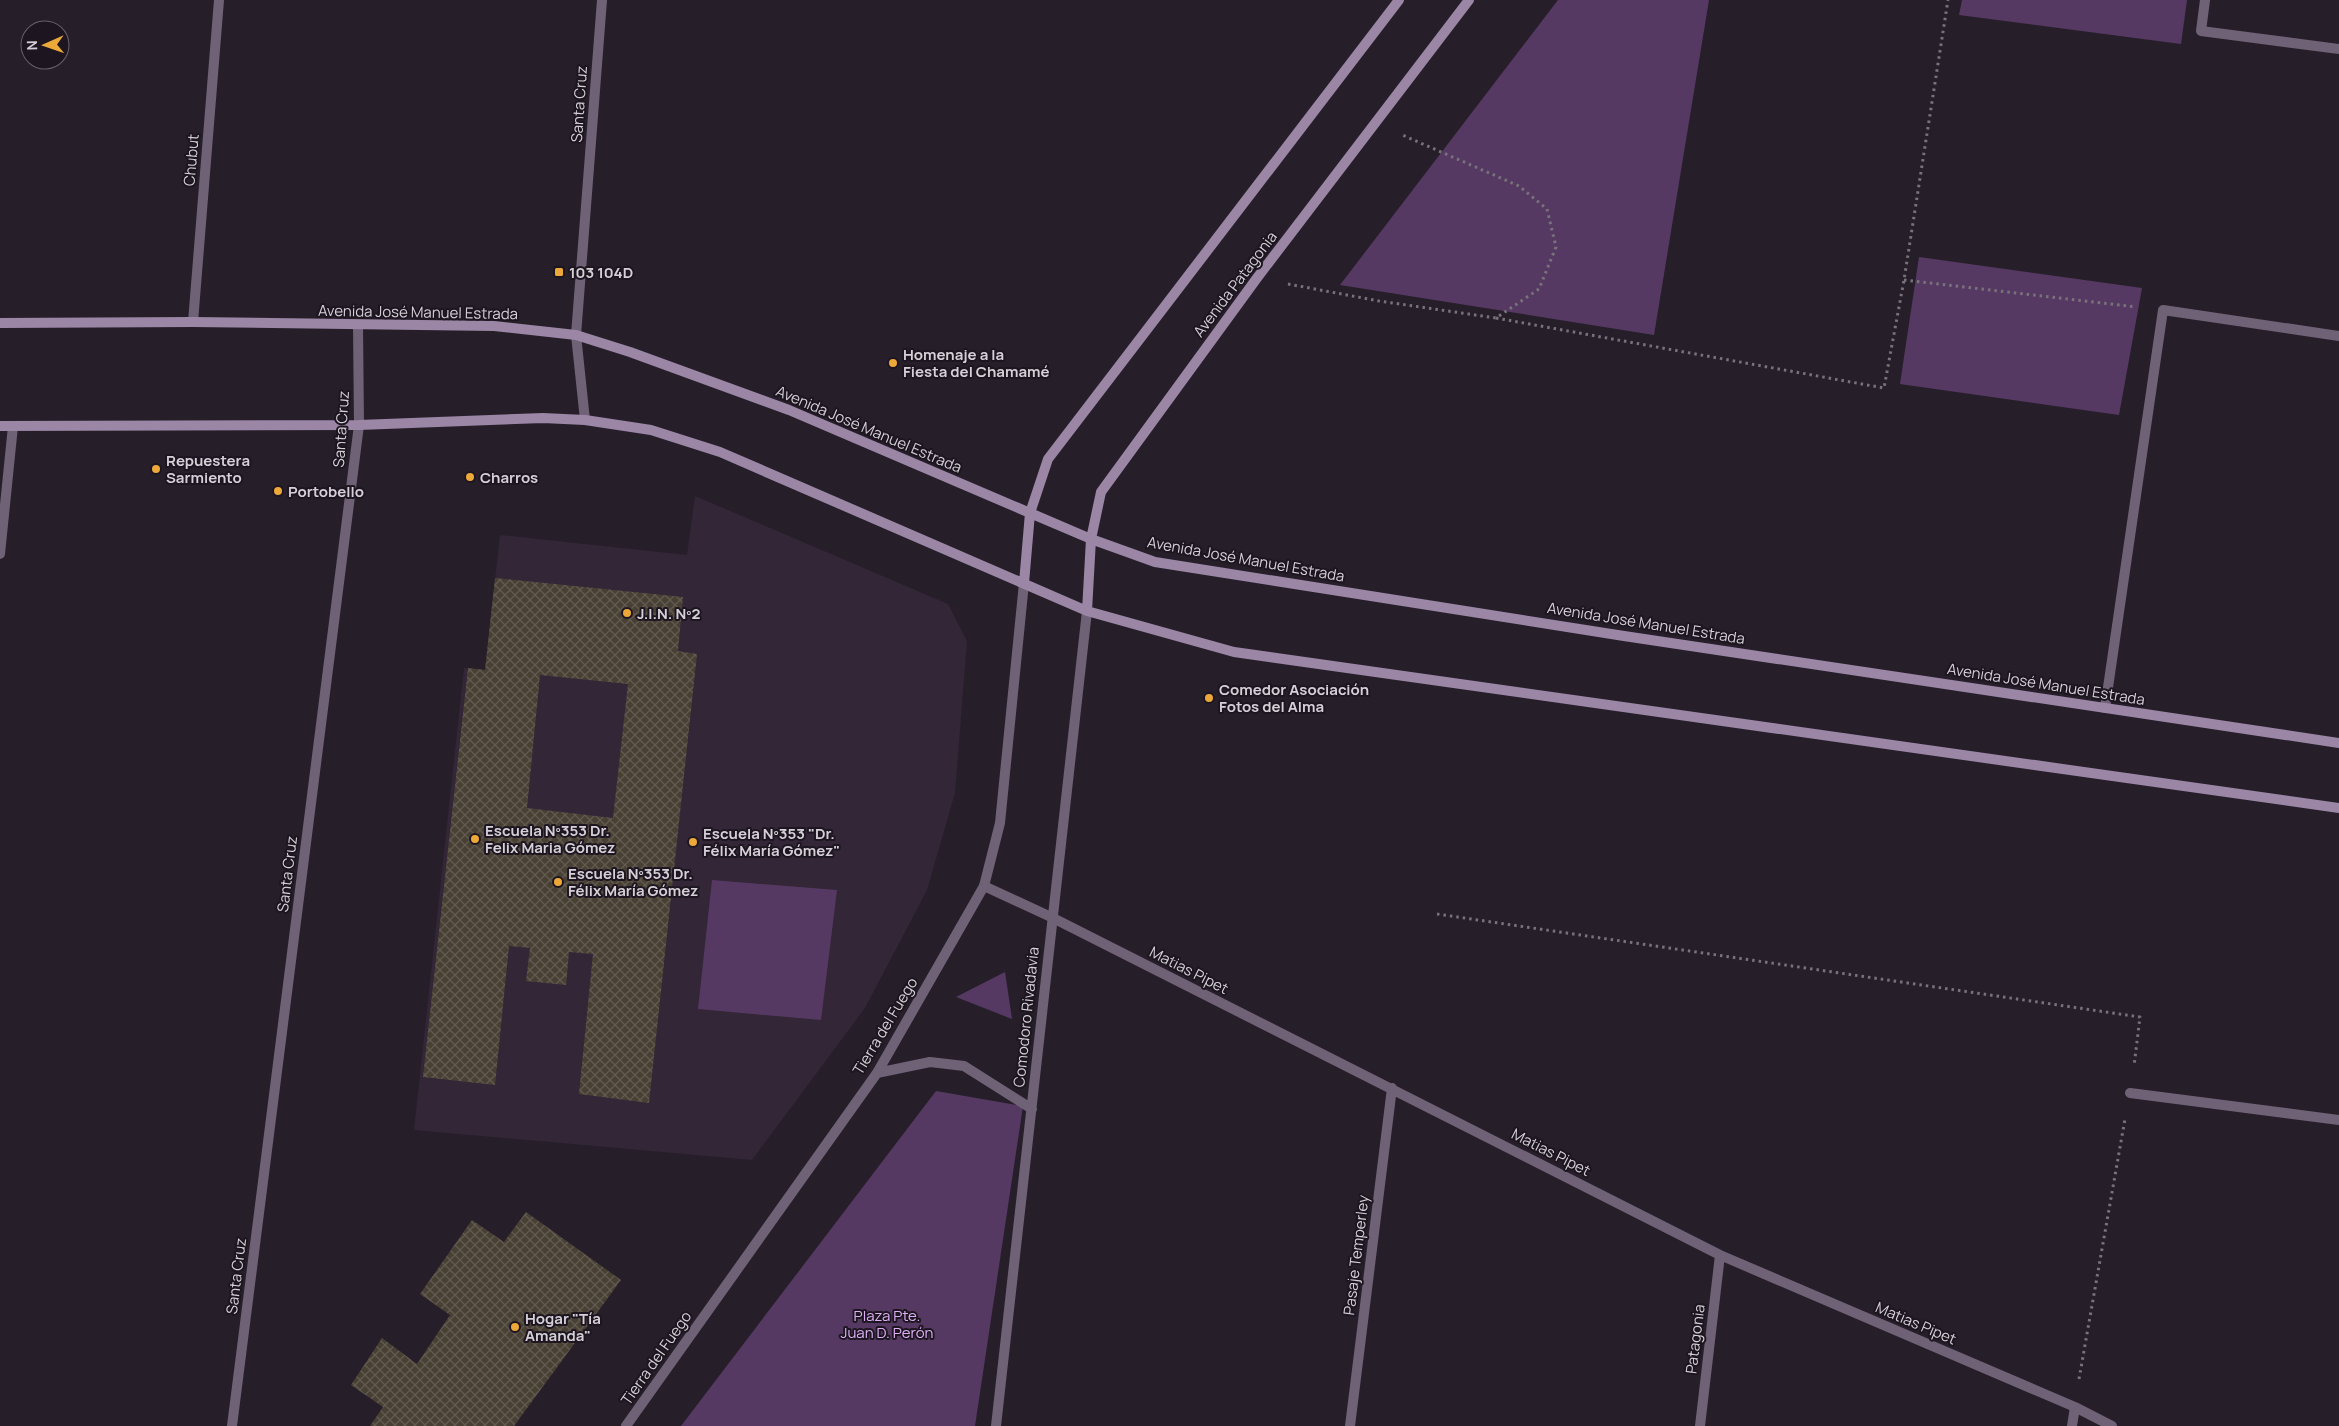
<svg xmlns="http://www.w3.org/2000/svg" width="2339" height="1426" font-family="Manrope,sans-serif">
  <defs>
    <pattern id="building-cross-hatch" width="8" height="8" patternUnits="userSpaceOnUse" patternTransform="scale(1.25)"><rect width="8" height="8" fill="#494034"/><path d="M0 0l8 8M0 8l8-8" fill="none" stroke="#625b51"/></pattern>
  </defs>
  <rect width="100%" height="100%" fill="#261f2a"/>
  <path fill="#322637" d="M695 496 948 604 967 641 955 793 927 890 865 1008 752 1160 414 1130 464 668 485 670 500 535 687 555Z"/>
  <path fill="#563963" d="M1558 0H1709L1654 335 1340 285Z
    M1962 0H2187L2181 44 1959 15Z
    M1919 257 2142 288 2119 415 1900 384Z
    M712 880 837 890 821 1020 698 1009Z
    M1005 972 1012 1019 956 997Z
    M936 1091 1023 1106 975 1426H681Z"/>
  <path fill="url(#building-cross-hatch)" fill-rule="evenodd" d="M495 578 683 597 678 651 697 654 649 1103 579 1094 593 954 569 952 566 985 526 981 530 948 509 946 495 1085 423 1077 468 668 485 670ZM540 675 628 684 613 818 527 808Z
    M526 1212 621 1280 514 1426H370L383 1407 351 1385 382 1338 417 1364 450 1315 420 1294 472 1220 504 1242Z"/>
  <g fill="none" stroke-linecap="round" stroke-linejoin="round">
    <path stroke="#78727b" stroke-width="3" stroke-dasharray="2.5 4" stroke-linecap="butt" d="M1904 280 2136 307
      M1288 284 1379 301 1496 318 1539 289 1556 247 1547 209 1519 186 1400 134
      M1496 318 1884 388 1904 280 1948 0
      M1437 914 2140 1017 2134 1066
      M2079 1379 2125 1119"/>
    <path stroke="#6f6276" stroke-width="10" d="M2205 0 2201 31 2339 49
      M193 322 219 0
      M0 554 13 426
      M2105 708 2163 310 2339 336
      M984 886 1051 917 1720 1255 2075 1407 2112 1426
      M2130 1093 2339 1120
      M232 1426 359 425 358 326
      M1350 1426 1392 1088
      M1700 1426 1720 1255
      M2072 1426 2075 1407"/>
    <path stroke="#6f6276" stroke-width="10" d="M585 420 576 335 602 0
      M877 1073 930 1062 964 1066 1032 1109
      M626 1426 877 1073 984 886 1000 823 1024 583
      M996 1426C1027 1154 1055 882 1087 611"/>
    <path stroke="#9b86a6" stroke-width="10" d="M0 323 193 322 494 326 576 335 630 352 789 410 1091 539 1155 562 1624 636 2339 743
      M0 426 359 425 543 418 585 420 651 430 720 452 1087 611 1234 652 2339 808
      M1024 583 1030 513 1048 459 1399 0
      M1087 611 1091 539 1101 492 1257 278 1469 0"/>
  </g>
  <g fill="#eca93a" stroke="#1d1621" stroke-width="2">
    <rect x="554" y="267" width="10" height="10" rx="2.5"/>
    <circle cx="893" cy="363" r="5"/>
    <circle cx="156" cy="469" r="5"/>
    <circle cx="470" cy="477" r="5"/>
    <circle cx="278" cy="491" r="5"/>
    <circle cx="627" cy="613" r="5"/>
    <circle cx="1209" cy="698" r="5"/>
    <circle cx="475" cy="839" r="5"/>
    <circle cx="693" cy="842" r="5"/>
    <circle cx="558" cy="882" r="5"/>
    <circle cx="515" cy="1327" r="5"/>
  </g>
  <g text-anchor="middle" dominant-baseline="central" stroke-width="4" stroke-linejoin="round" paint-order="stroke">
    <g font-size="15" fill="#d5d0d7" stroke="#1d1621">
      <text transform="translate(579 104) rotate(-86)">Santa Cruz</text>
      <text transform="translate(191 160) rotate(-85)">Chubut</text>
      <text transform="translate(1235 284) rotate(-53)">Avenida Patagonia</text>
      <text transform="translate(418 312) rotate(1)">Avenida José Manuel Estrada</text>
      <text transform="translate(341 429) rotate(-86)">Santa Cruz</text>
      <text transform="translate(869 429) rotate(23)">Avenida José Manuel Estrada</text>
      <text transform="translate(1246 559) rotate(10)">Avenida José Manuel Estrada</text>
      <text transform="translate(1646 623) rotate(9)">Avenida José Manuel Estrada</text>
      <text transform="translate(2046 684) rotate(9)">Avenida José Manuel Estrada</text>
      <text transform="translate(287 874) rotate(-83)">Santa Cruz</text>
      <text transform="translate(1189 970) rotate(27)">Matias Pipet</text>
      <text transform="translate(1026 1017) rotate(-84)">Comodoro Rivadavia</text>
      <text transform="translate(885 1026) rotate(-59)">Tierra del Fuego</text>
      <text transform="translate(1551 1152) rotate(27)">Matias Pipet</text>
      <text transform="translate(1356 1255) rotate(-83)">Pasaje Temperley</text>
      <text transform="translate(236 1276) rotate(-83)">Santa Cruz</text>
      <text transform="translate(1916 1323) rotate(23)">Matias Pipet</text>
      <text transform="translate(1695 1339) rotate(-83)">Patagonia</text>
      <text transform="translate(656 1358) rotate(-55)">Tierra del Fuego</text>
    </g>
    <g font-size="15" font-weight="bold" fill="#d5d0d7" stroke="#1d1621" text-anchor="start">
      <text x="569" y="272">103 104D</text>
      <text x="903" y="354">Homenaje a la<tspan x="903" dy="17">Fiesta del Chamamé</tspan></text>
      <text x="166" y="460">Repuestera<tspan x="166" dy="17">Sarmiento</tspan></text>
      <text x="480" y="477">Charros</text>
      <text x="288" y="491">Portobello</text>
      <text x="637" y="613">J.I.N. Nº2</text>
      <text x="1219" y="689">Comedor Asociación<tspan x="1219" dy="17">Fotos del Alma</tspan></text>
      <text x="485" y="830">Escuela Nº353 Dr.<tspan x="485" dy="17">Felix Maria Gómez</tspan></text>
      <text x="703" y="833">Escuela Nº353 "Dr.<tspan x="703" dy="17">Félix María Gómez"</tspan></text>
      <text x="568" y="873">Escuela Nº353 Dr.<tspan x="568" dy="17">Félix María Gómez</tspan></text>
      <text x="525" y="1318">Hogar "Tía<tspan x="525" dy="17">Amanda"</tspan></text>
    </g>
    <g font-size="15" fill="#deaff5" stroke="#1d1621">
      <text x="887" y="1315">Plaza Pte.<tspan x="887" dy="17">Juan D. Perón</tspan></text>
    </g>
  </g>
  <g transform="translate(45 45) rotate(268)"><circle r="24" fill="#1d1621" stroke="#67606a"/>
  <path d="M0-4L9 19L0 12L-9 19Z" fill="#eca93a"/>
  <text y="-8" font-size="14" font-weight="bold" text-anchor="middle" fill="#d5d0d7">N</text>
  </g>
</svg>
